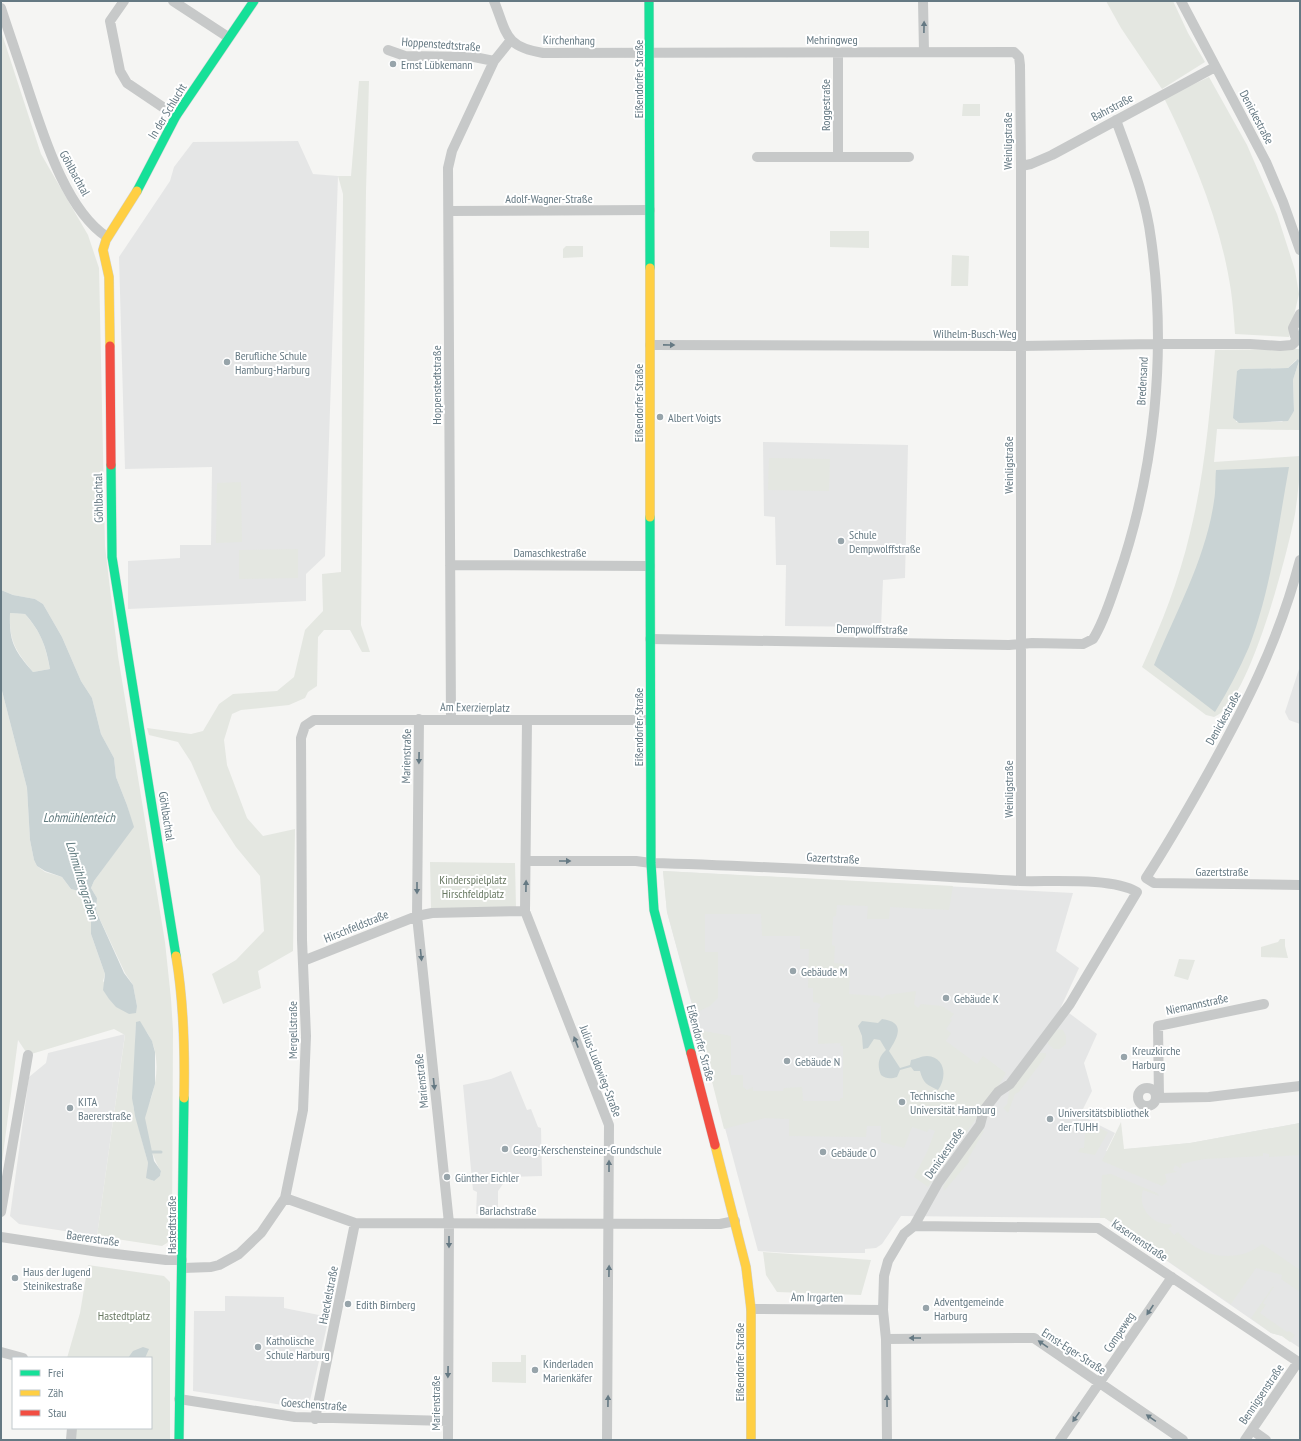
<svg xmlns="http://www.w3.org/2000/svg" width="1301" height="1441" font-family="'PT Sans Narrow',sans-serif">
  <rect width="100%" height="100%" fill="#f5f5f3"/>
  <path fill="#e5e6e6" d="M298 141 313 174 338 176 325 556 306 574V601L128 609V561L180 558V545H211L212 467 125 469 119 257 170 181 174 167 193 142Z
    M763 442 908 445 905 578 883 580 881 627 785 626 786 565H776L775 517 764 516Z
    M1300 666V724L1289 720 1285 712Z
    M663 871 1073 893 1056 951 1079 968 1061 1007 1097 1034 1084 1063 1092 1091 1081 1113 1091 1121 1115 1133 1106 1151 1190 1143 1300 1123V1348L1282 1336 1271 1333 1105 1218 901 1216 882 1244 876 1248 865 1249V1253H789L758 1251 667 912Z
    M125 1034 97 1236 19 1224 10 1216 29 1077 46 1063 48 1053Z
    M511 1071 527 1110 531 1109 538 1127 541 1128 542 1176 508 1177 498 1191V1214H476L477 1192 473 1190 463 1085 491 1079Z
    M225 1296 284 1297V1308L329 1317 308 1409 193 1391 194 1311H225Z"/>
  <path fill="#e4e7e1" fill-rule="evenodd" d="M1106 1H1173L1188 33 1205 62 1162 89 1121 28Z
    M1 31 41 154 88 235 99 268 105 546 118 656 165 942 171 999 173 1030 172 1237 167 1243 162 1246 97 1236 125 1035 114 1029 28 1055 18 1040 1 1170V687L27 788 30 840 34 860 37 866 45 872 62 877 71 889 79 890 91 921V934L105 974 103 981 129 1014 137 1006 133 985 125 973 96 911 97 898 91 888 94 881 133 827 127 805 116 777 114 758 101 734 92 698 81 681 62 637 43 604 35 599 13 595 1 590ZM136 1022C159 1037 160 1070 152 1095 150 1102 145 1110 145 1118 144 1131 154 1161 161 1171L160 1176 153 1181 147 1175 148 1163 133 1106Z
    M1209 77 1247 145 1277 214 1295 270 1299 294 1289 337 1235 334C1234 320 1233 305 1231 291 1221 223 1194 159 1164 98Z
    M359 81H369L366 191 361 625 370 652H362L350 630H324L318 637 317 686 308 692 305 698 289 705 241 710 232 714 224 740 227 765 247 818 263 836 295 829 293 951 258 971 261 988 223 1004 212 974 236 960 264 931 260 876 236 847 212 810 191 762 178 742 149 735 147 728 191 734 203 731 219 704 233 694 277 691 294 677 305 630 323 611 322 574 341 572 343 194 338 176H351Z
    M963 104H980V116H962Z
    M830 231H869V248L830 247Z
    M566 246H583V257L563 258V249Z
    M952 255 969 256 968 286H951Z
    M1300 349V430L1217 429 1214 462 1300 456C1300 476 1298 494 1295 514 1288 551 1249 705 1214 717L1206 715 1142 667C1162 623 1179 580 1190 533 1205 473 1210 411 1215 350ZM1296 360 1299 361 1293 380 1294 411 1282 422H1236L1237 371 1240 369 1288 368Z
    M769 458 830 459 829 491 768 490Z
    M241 482 242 542 216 543 217 483Z
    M298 549V578L239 579V550Z
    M10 613 25 614C42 634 45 644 50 669L33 672C15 650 9 641 10 613Z
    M430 862 515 863 516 908 431 909Z
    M663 871 953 886 949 910 890 907 889 919H867L868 906 837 905 836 916 833 917 832 945 835 946 834 963 844 964 845 967 850 968 849 994 879 996 882 999 886 995 916 991 914 1004 918 1008 921 1004 942 1006 954 1014 950 1019 952 1020 946 1029 951 1033 946 1041 977 1064 983 1056 1006 1073 995 1092 928 1187 914 1177 927 1152 935 1131 929 1129 927 1132 912 1127 904 1148 881 1142V1126H867L866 1137 789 1136V1119L765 1118 724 1129 699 1030 731 1036V1075H743V1087L747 1090 753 1087V1091H783L784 1088 802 1087 803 1101H840V1098H843V1046H840L841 1043 818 1044V1009L821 1005 818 1003 813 1002V988H808L809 949H800V936H762L761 914H705V952H718V998L710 1006 695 1013 667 912Z
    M1280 939H1285V946L1288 958 1261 957V947L1278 942Z
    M1179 959 1195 960 1188 980 1174 976Z
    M1058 1029 1063 1030 1066 1036V1044L1060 1049H1054L1048 1044C1048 1037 1052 1032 1058 1029Z
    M1037 1053H1046V1056L1019 1092 1015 1094 1008 1113 1003 1108 1007 1104 1010 1087Z
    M1086 1121 1108 1132 1095 1155 1078 1152 1080 1148H1084Z
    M1121 1122 1124 1149 1190 1143 1300 1123V1155L1269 1157V1154L1263 1153V1156L1204 1159 1181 1164 1182 1167 1180 1168 1175 1165 1173 1170 1177 1172 1165 1174 1167 1182 1162 1186 1102 1161Z
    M981 1130 984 1131 968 1159 969 1162 944 1191 943 1186Z
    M1111 1174 1157 1193 1159 1196 1143 1190C1137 1208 1153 1226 1171 1224L1172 1227 1168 1228 1174 1235 1178 1232C1198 1257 1236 1265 1262 1244L1300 1270V1292L1281 1279 1282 1275 1256 1268 1231 1304 1105 1218H1100L1102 1175Z
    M763 1252 871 1260 861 1295 777 1292 766 1275Z
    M88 1265 164 1276 170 1282V1440H75L76 1428H151V1358H67L80 1313Z
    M1273 1286 1274 1287 1263 1303 1266 1305 1260 1313 1287 1332 1289 1331 1295 1335 1290 1342 1282 1336 1271 1333 1251 1318Z
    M521 1355H526V1383L492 1382V1362H521Z"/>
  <path fill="#c9d3d4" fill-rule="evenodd" d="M1298 359 1299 361 1293 380 1294 411 1288 421 1239 423 1233 418 1237 371 1240 369 1288 368Z
    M1289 467C1278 527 1271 590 1249 647 1239 670 1228 691 1215 712L1154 665C1176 612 1206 558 1214 501 1216 491 1215 480 1216 470Z
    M1 590 13 595 35 599 43 604 62 637 81 681 92 698 101 734 114 758 116 777 127 805 134 827 94 881 91 888 97 898 96 911 124 973 133 985 137 1006 136 1013 129 1014 116 1007 109 999 103 990 105 974 91 934V921L79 891 71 889 62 877 45 871 37 866 34 860 30 840 27 788 1 687ZM10 613 25 614C41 632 46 646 50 669L33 672C14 650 9 642 10 613Z
    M882 1019C906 1022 898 1037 889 1051L900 1068 910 1065 911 1060C917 1059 921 1056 927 1056 946 1057 947 1078 938 1090 927 1085 923 1083 920 1071H914L911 1067 900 1070 897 1077C891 1079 886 1079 881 1075 877 1066 878 1057 886 1050L880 1040 874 1039 868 1048 863 1049 862 1036 858 1026 862 1021 878 1023Z
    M140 1021 152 1041 155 1052V1084L145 1118 154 1161 161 1171 160 1176 154 1181 146 1178 148 1163 135 1116 132 1098 136 1022Z
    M143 1347 149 1349 145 1358H128L133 1351Z"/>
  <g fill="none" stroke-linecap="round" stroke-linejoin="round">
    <path stroke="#c9d3d4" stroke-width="3" d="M148 1152H161"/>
    <defs>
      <path id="fast" d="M649 1 650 268
        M137 191 176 116 254 1
        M111 465 112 557 176 956
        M650 517 651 863 654 910 691 1053
        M179 1440 184 1098"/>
      <path id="slow" d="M650 268V517
        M110 346 109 277 103 250 106 240 137 191
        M176 956C184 1003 185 1051 184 1098
        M715 1145 746 1267 751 1309V1440"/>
      <path id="jam" d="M110 346 111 465
        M691 1053 715 1145"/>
    </defs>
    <use href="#fast" stroke="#d1d3d3" stroke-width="10"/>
    <use href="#slow" stroke="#d1d3d3" stroke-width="10"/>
    <use href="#jam" stroke="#d1d3d3" stroke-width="10"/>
    <path stroke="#c7c9c9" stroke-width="10" d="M124 1 110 21 120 71 127 83 176 116
      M173 1 228 37
      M494 1C507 33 504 47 543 53L1014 52 1019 57 1020 65 1021 166V881
      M923 1 924 52
      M1181 1 1266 162 1283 202 1300 250
      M1 8C10 36 20 64 29 92 44 137 66 210 107 237
      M388 50 405 56 474 57 494 61
      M838 52V157
      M757 157H909
      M1021 166 1031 164 1052 155 1215 67
      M449 211 650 210
      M1300 314 1293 328 1295 336 1300 340
      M650 345 1020 346 1157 344H1250L1280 346 1292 345 1298 339
      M1300 560C1278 644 1244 709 1202 784 1184 816 1166 847 1146 878L1154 883 1300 885
      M450 565 650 566
      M650 639 1009 645 1032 643 1083 644 1093 639C1104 622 1111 598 1118 578 1155 471 1167 351 1151 239 1146 198 1130 159 1116 120
      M419 719 417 916 449 1223 448 1440
      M451 719 448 168 452 151 494 61 510 41
      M527 720 525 911 609 1125 607 1440
      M526 861H636L651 863C774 866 897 874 1020 881 1051 882 1111 877 1137 892L1070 1004 1010 1084 998 1092 984 1110 980 1125 938 1183 914 1226 904 1234 888 1261 884 1276 883 1310 886 1339 887 1440
      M303 961 417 916 432 913 525 911
      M1138 1097a9 9 0 1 1 18 0a9 9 0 1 1-18 0Z
      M1156 1098 1209 1097 1300 1086
      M1159 1098 1158 1026 1264 1004
      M285 1198 355 1223 720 1224 735 1221
      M1 1212 28 1055
      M914 1226 1098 1228 1300 1363
      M1 1237 99 1252 166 1260H182
      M183 1268 211 1267 219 1265 239 1254 261 1233 285 1198 303 1110 306 1036 302 940 301 738 305 726 314 720H650
      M751 1309 883 1310
      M886 1339 1034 1338 1183 1440
      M1 1352 23 1358
      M179 1399 295 1417 448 1421
      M315 1419 355 1223
      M1252 1430 1266 1440
      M71 1440 72 1428
      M1060 1440 1172 1277
      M1245 1440 1298 1362"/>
    <use href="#fast" stroke="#16e098" stroke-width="9"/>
    <use href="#slow" stroke="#ffcf43" stroke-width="9"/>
    <use href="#jam" stroke="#f24e42" stroke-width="9"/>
  </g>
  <defs><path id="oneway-solid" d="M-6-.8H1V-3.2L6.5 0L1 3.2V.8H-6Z"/></defs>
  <g fill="#657983">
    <use href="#oneway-solid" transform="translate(924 27) rotate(-89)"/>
    <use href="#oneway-solid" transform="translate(669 345) rotate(1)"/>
    <use href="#oneway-solid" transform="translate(419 758) rotate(91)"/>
    <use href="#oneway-solid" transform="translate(565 861)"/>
    <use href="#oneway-solid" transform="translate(526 886) rotate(-89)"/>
    <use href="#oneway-solid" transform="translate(417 888) rotate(90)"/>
    <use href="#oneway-solid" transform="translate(421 955) rotate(84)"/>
    <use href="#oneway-solid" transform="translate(576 1042) rotate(-111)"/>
    <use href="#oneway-solid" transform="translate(434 1084) rotate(84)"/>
    <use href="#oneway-solid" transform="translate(609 1166) rotate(-90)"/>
    <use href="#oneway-solid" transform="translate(449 1242) rotate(90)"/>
    <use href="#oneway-solid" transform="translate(609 1271) rotate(-89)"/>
    <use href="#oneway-solid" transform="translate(1150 1310) rotate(124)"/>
    <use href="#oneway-solid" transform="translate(915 1338) rotate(180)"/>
    <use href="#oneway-solid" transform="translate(1043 1344) rotate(-146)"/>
    <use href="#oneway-solid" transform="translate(448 1372) rotate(91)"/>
    <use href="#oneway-solid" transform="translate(608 1401) rotate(-89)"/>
    <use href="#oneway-solid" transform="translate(887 1401) rotate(-91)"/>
    <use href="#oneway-solid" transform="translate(1076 1417) rotate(125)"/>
    <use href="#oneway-solid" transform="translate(1151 1418) rotate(-145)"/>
  </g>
  <g fill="#97a4aa" stroke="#fff" stroke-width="1.5">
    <circle cx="393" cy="64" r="4"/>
    <circle cx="227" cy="362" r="4"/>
    <circle cx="660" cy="417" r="4"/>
    <circle cx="841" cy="541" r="4"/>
    <circle cx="793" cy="971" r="4"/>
    <circle cx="946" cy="998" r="4"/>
    <circle cx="1124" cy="1057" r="4"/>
    <circle cx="787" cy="1061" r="4"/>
    <circle cx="902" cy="1102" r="4"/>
    <circle cx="70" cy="1108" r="4"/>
    <circle cx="1050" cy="1119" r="4"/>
    <circle cx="505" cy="1149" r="4"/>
    <circle cx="823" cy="1152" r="4"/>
    <circle cx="447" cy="1177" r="4"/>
    <circle cx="15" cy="1278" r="4"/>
    <circle cx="348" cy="1304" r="4"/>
    <circle cx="926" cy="1308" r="4"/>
    <circle cx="258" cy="1347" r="4"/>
    <circle cx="535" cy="1370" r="4"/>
  </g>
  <g text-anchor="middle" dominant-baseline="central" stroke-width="4" stroke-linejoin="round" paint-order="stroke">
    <g font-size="12" fill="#657983" stroke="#fff">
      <text x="832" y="39">Mehringweg</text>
      <text transform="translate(569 40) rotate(1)">Kirchenhang</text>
      <text transform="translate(441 44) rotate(4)">Hoppenstedtstraße</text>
      <text transform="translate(638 79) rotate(-90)">Eißendorfer Straße</text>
      <text transform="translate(825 105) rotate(-90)">Roggestraße</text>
      <text transform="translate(1112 107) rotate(-28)">Bahrstraße</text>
      <text transform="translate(167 111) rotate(-59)">In der Schlucht</text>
      <text transform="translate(1257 117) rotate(62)">Denickestraße</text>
      <text transform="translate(1007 141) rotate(-90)">Weinligstraße</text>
      <text transform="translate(75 173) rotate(61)">Göhlbachtal</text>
      <text x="549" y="198">Adolf-Wagner-Straße</text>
      <text x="975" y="333">Wilhelm-Busch-Weg</text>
      <text transform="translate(1142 381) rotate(-87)">Bredensand</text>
      <text transform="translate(436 385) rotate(-90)">Hoppenstedtstraße</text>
      <text transform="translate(638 403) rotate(-90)">Eißendorfer Straße</text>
      <text transform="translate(1008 465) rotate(-90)">Weinligstraße</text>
      <text transform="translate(98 498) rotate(-91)">Göhlbachtal</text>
      <text x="550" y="552">Damaschkestraße</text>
      <text transform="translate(872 629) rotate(1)">Dempwolffstraße</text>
      <text transform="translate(475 707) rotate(1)">Am Exerzierplatz</text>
      <text transform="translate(1223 718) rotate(-61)">Denickestraße</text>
      <text transform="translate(638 727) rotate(-90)">Eißendorfer Straße</text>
      <text transform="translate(406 756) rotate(-89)">Marienstraße</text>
      <text transform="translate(1008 789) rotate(-90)">Weinligstraße</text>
      <text transform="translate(167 816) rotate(81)">Göhlbachtal</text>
      <text transform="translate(833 858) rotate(3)">Gazertstraße</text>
      <text x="1222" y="871">Gazertstraße</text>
      <text transform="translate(356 926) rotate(-22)">Hirschfeldstraße</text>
      <text transform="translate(1197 1004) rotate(-12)">Niemannstraße</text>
      <text transform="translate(292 1030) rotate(-90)">Mergellstraße</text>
      <text transform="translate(701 1043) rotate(75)">Eißendorfer Straße</text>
      <text transform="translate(601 1071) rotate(69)">Julius-Ludowieg-Straße</text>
      <text transform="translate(421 1081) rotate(-96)">Marienstraße</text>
      <text transform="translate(944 1153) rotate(-55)">Denickestraße</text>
      <text x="508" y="1210">Barlachstraße</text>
      <text transform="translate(171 1225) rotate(-90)">Hastedtstraße</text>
      <text transform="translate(93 1238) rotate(8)">Baererstraße</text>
      <text transform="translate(1140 1240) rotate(34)">Kasernenstraße</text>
      <text transform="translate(328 1295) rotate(-79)">Haeckelstraße</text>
      <text transform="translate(817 1297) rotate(1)">Am Irrgarten</text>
      <text transform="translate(1119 1332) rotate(-56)">Compeweg</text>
      <text transform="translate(1074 1351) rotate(33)">Ernst-Eger-Straße</text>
      <text transform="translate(739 1362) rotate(-90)">Eißendorfer Straße</text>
      <text transform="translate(1261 1394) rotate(-56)">Bennigsenstraße</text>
      <text transform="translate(435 1403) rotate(-90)">Marienstraße</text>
      <text transform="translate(314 1404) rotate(4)">Goeschenstraße</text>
    </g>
    <g font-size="12" fill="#657983" stroke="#fff" text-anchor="start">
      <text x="401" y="64">Ernst Lübkemann</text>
      <text x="235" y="355">Berufliche Schule<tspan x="235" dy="14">Hamburg-Harburg</tspan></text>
      <text x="668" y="417">Albert Voigts</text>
      <text x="849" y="534">Schule<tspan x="849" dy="14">Dempwolffstraße</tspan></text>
      <text x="801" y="971">Gebäude M</text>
      <text x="954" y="998">Gebäude K</text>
      <text x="1132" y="1050">Kreuzkirche<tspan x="1132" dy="14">Harburg</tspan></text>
      <text x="795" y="1061">Gebäude N</text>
      <text x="910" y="1095">Technische<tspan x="910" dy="14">Universität Hamburg</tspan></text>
      <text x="78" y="1101">KITA<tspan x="78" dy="14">Baererstraße</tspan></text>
      <text x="1058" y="1112">Universitätsbibliothek<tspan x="1058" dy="14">der TUHH</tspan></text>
      <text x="513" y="1149">Georg-Kerschensteiner-Grundschule</text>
      <text x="831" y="1152">Gebäude O</text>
      <text x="455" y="1177">Günther Eichler</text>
      <text x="23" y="1271">Haus der Jugend<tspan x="23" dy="14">Steinikestraße</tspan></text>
      <text x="934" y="1301">Adventgemeinde<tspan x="934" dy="14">Harburg</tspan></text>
      <text x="356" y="1304">Edith Birnberg</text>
      <text x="266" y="1340">Katholische<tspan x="266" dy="14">Schule Harburg</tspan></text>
      <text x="543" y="1363">Kinderladen<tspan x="543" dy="14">Marienkäfer</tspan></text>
    </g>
    <g font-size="12" fill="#6a7a64" stroke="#fff">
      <text x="473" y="879">Kinderspielplatz<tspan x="473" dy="14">Hirschfeldplatz</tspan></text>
      <text x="124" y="1315">Hastedtplatz</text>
    </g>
    <g font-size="13" font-style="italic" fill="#617b7f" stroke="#fff">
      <text x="79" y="817">Lohmühlenteich</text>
      <text transform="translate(82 880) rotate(73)">Lohmühlengraben</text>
    </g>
  </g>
  <rect width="1301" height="1441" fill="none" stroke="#657983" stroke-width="4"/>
  <rect x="12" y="1357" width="140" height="72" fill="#ffffff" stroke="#c1c9cd"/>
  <rect x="20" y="1370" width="20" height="6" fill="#16e098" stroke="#c1c9cd"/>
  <text x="48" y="1377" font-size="12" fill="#657983">Frei</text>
  <rect x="20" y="1390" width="20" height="6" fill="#ffcf43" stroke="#c1c9cd"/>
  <text x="48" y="1397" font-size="12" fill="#657983">Zäh</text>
  <rect x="20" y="1410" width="20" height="6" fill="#f24e42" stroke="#c1c9cd"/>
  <text x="48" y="1417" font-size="12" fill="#657983">Stau</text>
</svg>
